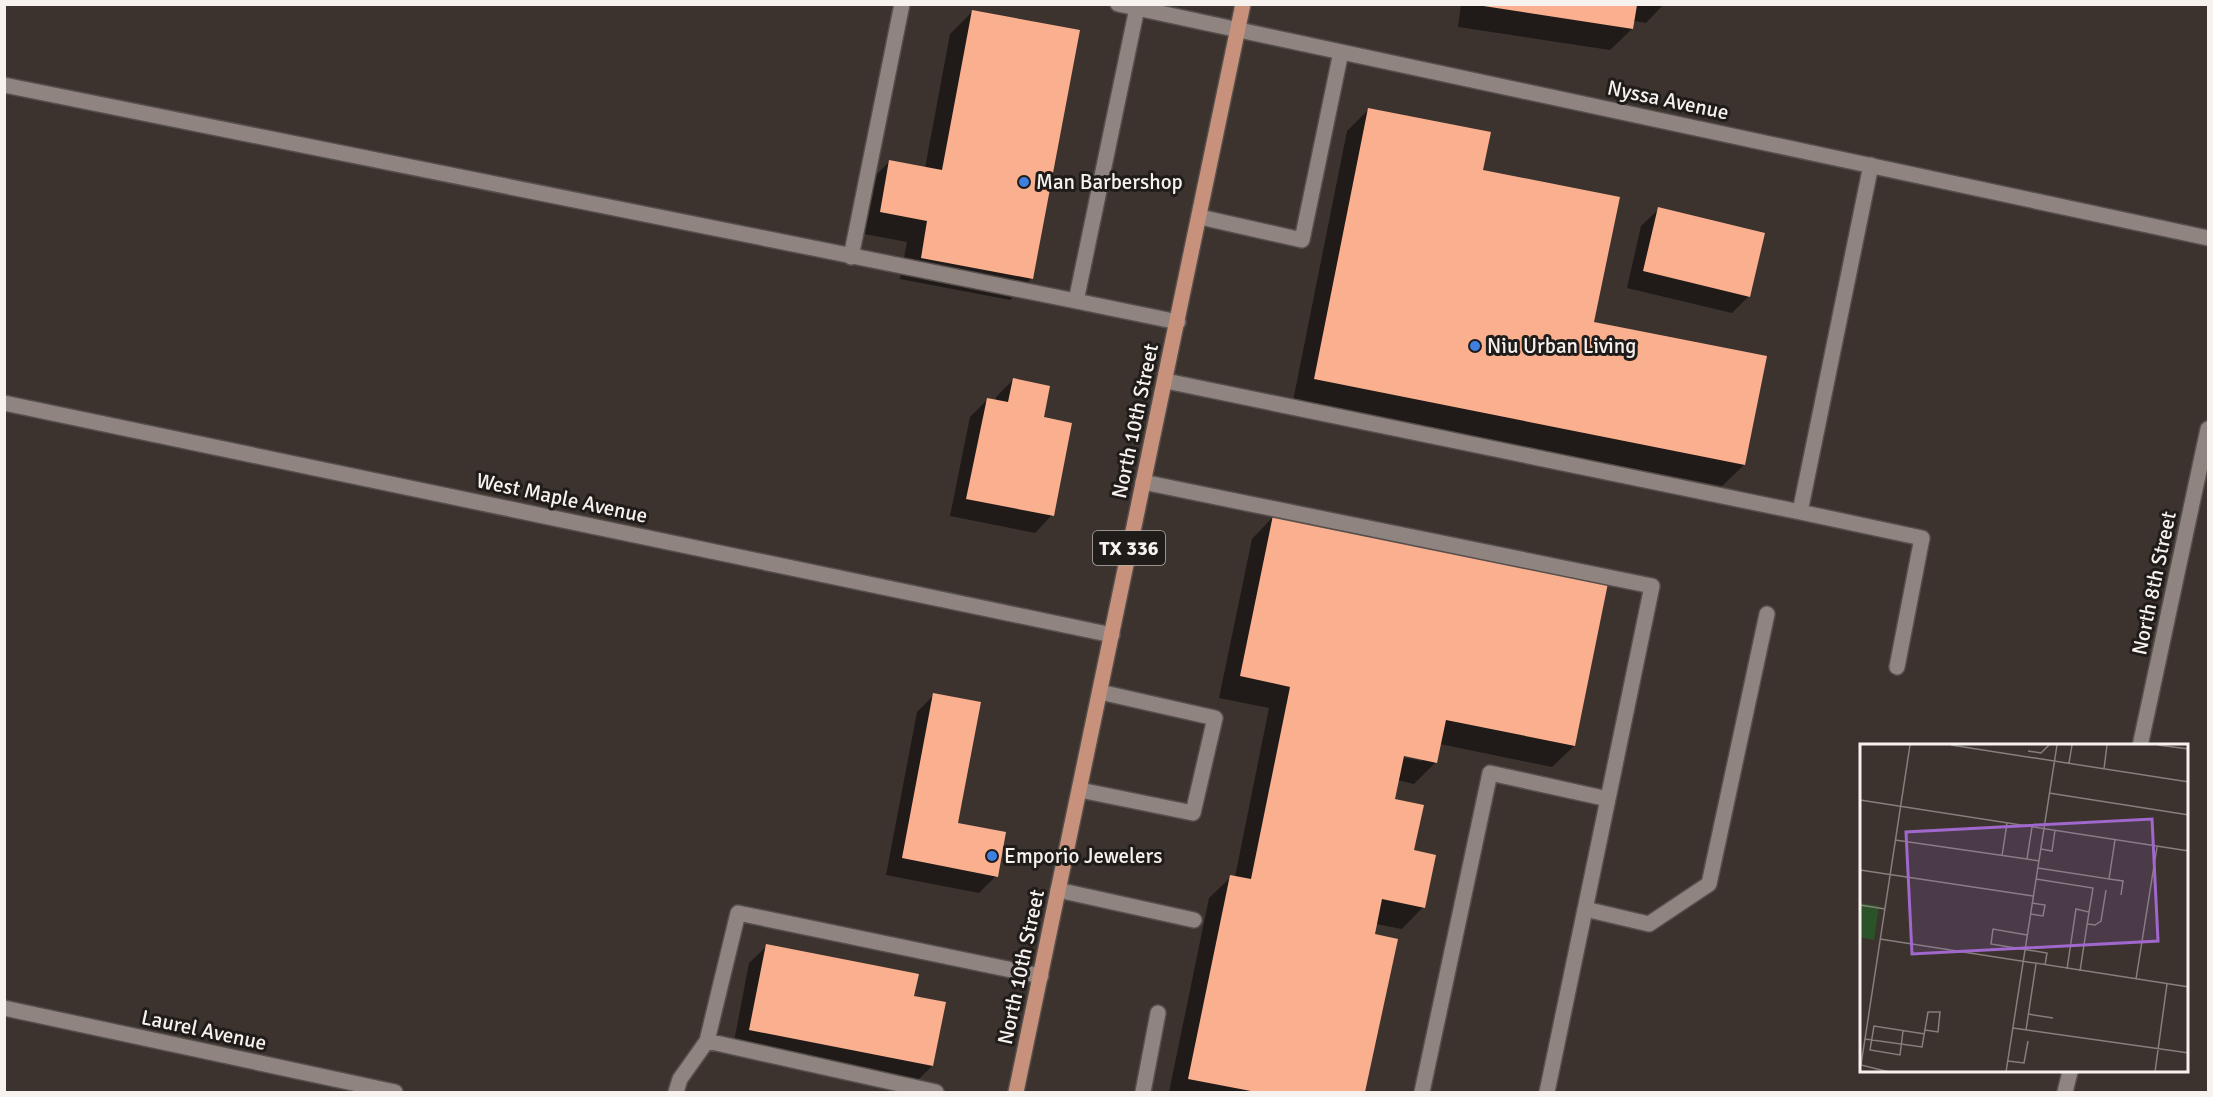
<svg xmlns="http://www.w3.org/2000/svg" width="2213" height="1097" font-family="Signika,sans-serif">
  <rect width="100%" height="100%" fill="#3c332f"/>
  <path fill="#0007" fill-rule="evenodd" d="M1461 4H1664L1646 23 1633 21 1632 29 1610 50 1458 27Z
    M972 12 1032 278 1010 300 900 279 907 242 859 233 868 183 890 161 925 168 950 34Z
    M1369 109 1482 171 1592 324 1744 465 1722 486 1293 401 1347 131Z
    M1659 209 1749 296 1732 313 1627 288 1641 226Z
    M1014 379 1042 419 1052 515 1035 533 950 516 970 417 987 400 996 401V397Z
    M1273 517 1574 746 1552 767 1440 744 1436 762 1414 784 1397 780 1393 800 1412 851 1423 907 1402 929 1376 924 1373 935 1396 940 1364 1092H1169L1209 898 1231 877H1235L1269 708 1219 698 1252 539ZM1397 753 1422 758V761L1396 756Z
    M934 695 957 825 996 876 979 893 886 875 917 712Z
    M767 946 912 997 932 1066 915 1083 733 1047 749 963Z"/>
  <path fill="#faaf8f" d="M1477 5H1637L1633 29Z
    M972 10 1080 30 1033 279 921 258 927 221 880 212 889 160 942 170Z
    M1368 108 1491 132 1483 170 1620 197 1594 322 1767 356 1745 465 1314 379Z
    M1658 207 1765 233 1750 297 1643 271Z
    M1013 378 1050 386 1044 417 1072 423 1054 516 966 499 987 398 1008 402Z
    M1273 515 1608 583 1575 746 1446 720 1437 763 1404 756 1395 799 1424 805 1414 850 1436 855 1425 908 1382 899 1375 934 1398 939 1365 1092H1256L1188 1079 1230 875 1251 879 1290 687 1240 676Z
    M933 693 981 702 958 823 1006 832 998 877 902 858Z
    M766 944 919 974 914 996 946 1002 933 1066 749 1030Z"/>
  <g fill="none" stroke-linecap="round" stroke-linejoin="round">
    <defs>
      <path id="minor" d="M1118 4 2208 238
        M1137 8 1076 301 1178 322
        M4 85 1076 301
        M1200 217 1302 240 1341 52
        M851 257 902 4
        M1166 381 1800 512 1871 165
        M4 403 1112 635
        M1143 482 1652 586 1608 799
        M1800 512 1922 538 1897 667
        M2140 746 2208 429
        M1080 790 1193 813 1215 718 1100 692
        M1058 890 1194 920
        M1585 909 1649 924 1709 884 1767 614
        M4 1008 395 1092
        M676 1092 680 1079 707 1041
        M936 1092 707 1041 738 913 1041 976
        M1143 1092 1158 1013
        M1422 1092 1490 773 1608 799 1547 1092
        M2065 1092 2070 1072"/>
      <path id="major" d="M1016 1092 1243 4"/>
    </defs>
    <use href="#minor" stroke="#564f4b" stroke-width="18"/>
    <use href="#major" stroke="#564f4b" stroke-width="18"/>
    <use href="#minor" stroke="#8f8480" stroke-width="15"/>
    <use href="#major" stroke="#c8917c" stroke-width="15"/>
  </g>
  <g fill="#3f7fe0" stroke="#201c1a" stroke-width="2">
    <circle cx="1024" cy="182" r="6"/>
    <circle cx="1475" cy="346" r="6"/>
    <circle cx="992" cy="856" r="6"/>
  </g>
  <g text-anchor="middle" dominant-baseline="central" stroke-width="6" stroke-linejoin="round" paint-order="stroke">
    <rect fill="#201c1a" stroke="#b7b2af" stroke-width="1.5" x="1093" y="531" width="72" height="34" rx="4.5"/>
    <g font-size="20" font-weight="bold" fill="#f8f2ef">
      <text x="1129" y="548">TX 336</text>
    </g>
    <g font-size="21" fill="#f8f2ef" stroke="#201c1a">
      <text transform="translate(1668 100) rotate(12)">Nyssa Avenue</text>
      <text transform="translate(1135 421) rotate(-78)">North 10th Street</text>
      <text transform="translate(562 498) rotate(12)">West Maple Avenue</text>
      <text transform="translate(2154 583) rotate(-78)">North 8th Street</text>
      <text transform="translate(1021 967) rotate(-78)">North 10th Street</text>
      <text transform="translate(204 1030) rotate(12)">Laurel Avenue</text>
    </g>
    <g font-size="21" fill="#f8f2ef" stroke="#201c1a" text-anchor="start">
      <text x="1036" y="182">Man Barbershop</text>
      <text x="1487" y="346">Niu Urban Living</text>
      <text x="1004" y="856">Emporio Jewelers</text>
    </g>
  </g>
  <g transform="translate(1860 744)">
    <rect width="328" height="328" fill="#3c332f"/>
    <path d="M0 159 19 162 14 196 0 193Z" fill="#2b5328"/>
    <path fill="none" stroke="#877f7c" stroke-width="1.5" d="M91 1 329 38M298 1 329 5M168 7 181 9 189 1M209 19 212 1M244 25 247 1M189 49 329 71M0 56 329 107M172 83 167 115 179 117M35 96 167 115M181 105 192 107 195 86M142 112 147 79M178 124 249 135 255 96M0 126 173 152M176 135 233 144 229 168M249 135 263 137 261 151M0 161 25 165M171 170 183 172 185 161 172 159M228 180 235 181 241 177 246 146M167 191 133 185 131 200 187 209 185 221M20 195 329 243M207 225 216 165 229 168 220 227M276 235 297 103M168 270 193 274M153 284 329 309M166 286 176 220M43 287 40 311 10 306 14 282 65 290M5 295 62 303 68 268H80L78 288 65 286M148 317 164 319 168 297M29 328 1 321 50 1M146 328 197 1M295 328 307 240"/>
    <path fill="#a067cd" fill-opacity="0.15" stroke="#a067cd" stroke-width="3" d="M292 75 298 197 52 210 46 88Z"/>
    <rect width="328" height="328" fill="none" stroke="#f8f2ef" stroke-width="3"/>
  </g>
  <rect width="2213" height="1097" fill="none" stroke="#f8f2ef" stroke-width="12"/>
</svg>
